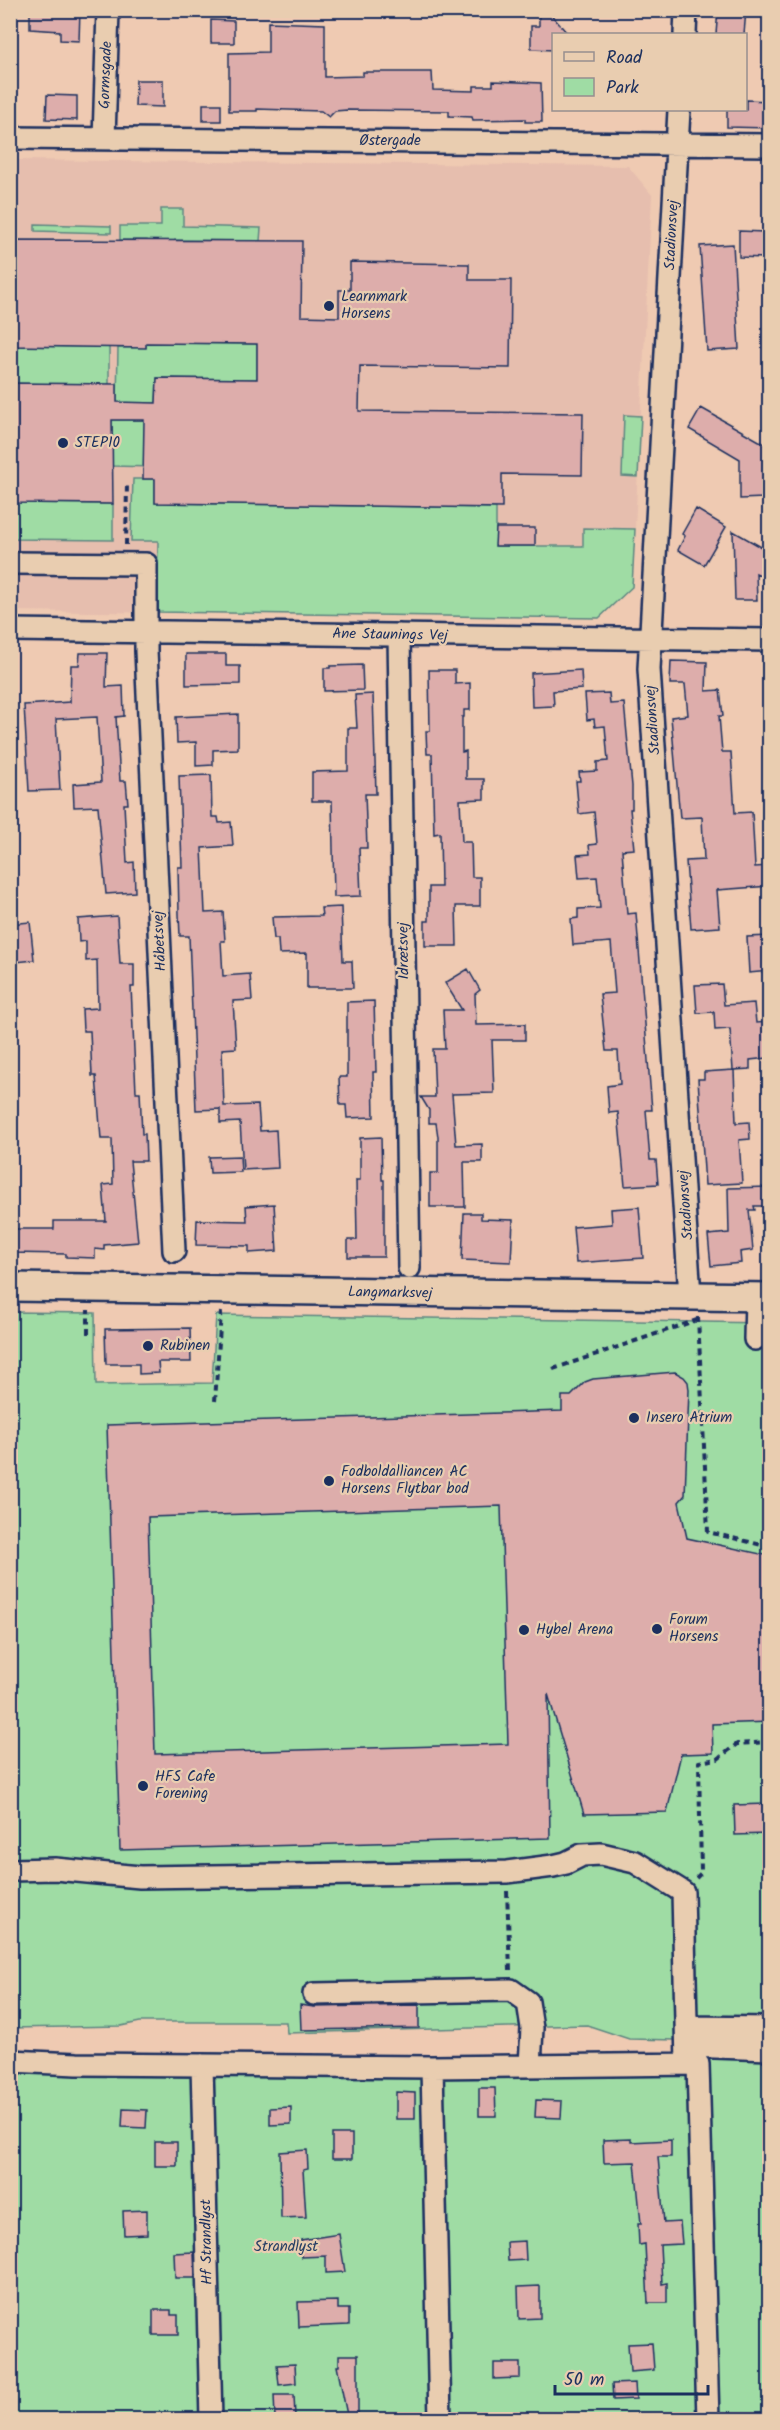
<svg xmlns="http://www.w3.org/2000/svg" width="780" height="2430" font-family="Kalam,sans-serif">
  <rect width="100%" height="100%" fill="#efcab2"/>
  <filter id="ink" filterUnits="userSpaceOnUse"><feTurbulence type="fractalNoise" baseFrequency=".0167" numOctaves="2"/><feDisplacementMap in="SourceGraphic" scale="12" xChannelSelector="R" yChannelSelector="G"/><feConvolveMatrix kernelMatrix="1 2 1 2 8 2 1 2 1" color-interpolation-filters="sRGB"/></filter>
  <g filter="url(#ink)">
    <path fill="#e6beae" d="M11 160 628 166 652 195 632 587 599 618 11 611Z"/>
    <path fill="#9fdca4" stroke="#5d8681" stroke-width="1.5" d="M161 209H183V226L261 228 260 241 175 240 174 343 257 344V379L157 378 156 403H117L118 348 146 347 147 240H120V226H161Z
      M35 224 111 226V233L35 231Z
      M11 346 109 347V384L15 503 113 504V540L11 539Z
      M624 415 641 416 638 477 622 476Z
      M112 420H144L155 467 112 466Z
      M133 479H155V503L496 508V546H583V528L635 529 632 587 599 618 157 612 158 541H131Z
      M10 1312 95 1313 96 1385 212 1383 216 1315 769 1323V2042L629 2039 587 2025 287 2033 286 2022H140L121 2026 11 2028Z
      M703 2053 769 2056V2419H716Z
      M11 2071 692 2072 702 2419 11 2420Z"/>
    <path fill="#ddadab" stroke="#1b2f5e" stroke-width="1.5" fill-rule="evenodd" d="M30 10H80L79 41 60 40V31L30 29Z
      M539 10H547L568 34H554V50L531 49V26H539Z
      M718 10H746L744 34H716Z
      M211 20 234 21V43H211Z
      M268 22 325 24V77L363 76V72H432L433 90 474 91V86H493V81L541 83 542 122H525V119L473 120 472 117 449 116V111L347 110 335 111 329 117 321 111 257 109V111H229V53L268 52Z
      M136 80H163V107L135 106Z
      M47 95 77 96V120L46 119Z
      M746 100 770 101V128L727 127V110H746Z
      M203 104H221V121H203Z
      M739 231 765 232V258L739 257Z
      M10 240 302 241 301 316 339 317V290H350V262L469 264V280H511L510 368 360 366 359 411 583 413 582 475 502 474V508L155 503V479H143L144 420H112L113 504 14 503 15 383 117 384V402L156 403 157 378 257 379V344L146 343V348L10 346Z
      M733 244 739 349 707 351 700 246Z
      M701 408 770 447V476L763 472V498L740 499V459L689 429Z
      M696 509 726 527 704 565 678 550 685 536 682 534Z
      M496 528H535V546H495Z
      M733 531 770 552V580L756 573 757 600H735Z
      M80 653H107L106 687 123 686 124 716 116 717 120 781H126L128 804H124L127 863 134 862 135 892 106 894 98 806 74 807 73 784 101 782 97 717 56 719 60 790 29 791 24 705 70 702 71 665H79Z
      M186 654H226V666H240V684L186 685Z
      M671 661 707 662 706 691 720 690 723 716H719L722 752H731L735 813 752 812 755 867 770 866V886L717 890 720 927 691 929 686 861 704 860 702 817 680 818 671 717 688 715 685 684H670Z
      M362 665 363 690 324 691V668H330V666Z
      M429 670H455V684L470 683V710H464V717H462V752L466 751V779H484V799L460 800 462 842H471L472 877H480V906H456L457 946H425V921H429V887H441L440 833 434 834 432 754H427L426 731H430Z
      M581 670 582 689 553 691 554 706 532 707 531 673Z
      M609 693 610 704 624 703 632 786V809H630L634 849 622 850 627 914 636 913 652 1110H646L650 1160H656L658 1184 625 1186 618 1112 609 1113 607 1086 620 1084 618 1051H606L600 994 615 993 611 942 573 945 571 919 578 918V909L600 908 597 877 579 878 577 855 590 854 589 845 597 844 594 812 579 814 576 781H580L579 772 597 771V762L608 761 605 726 595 727 594 719 587 720 585 694Z
      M373 694 376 794H365L367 848H359L361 896 334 897 332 801H312V772L348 771V728H357L355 695Z
      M238 714V749L213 750V765L196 766V742L177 743 176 717Z
      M211 775 212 817H218L219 823 231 822 233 846 202 848 205 913 223 912 225 941H221L223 976 250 974 252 1000 233 1001 236 1048 222 1049 224 1106 258 1105 260 1131 276 1130 278 1168 243 1170 240 1122 220 1123V1109L196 1110 189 936H180L179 914 178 867H182L179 776Z
      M341 907 343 961H352L353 988H307V953L279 954 278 939H274L272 917 322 916 321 908Z
      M117 916 120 964H134V987H131L136 1092H140L142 1134H145L146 1161H130L138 1242 104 1245V1250L95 1249V1258L66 1257V1254L10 1253V1229H54V1221H106L103 1185 113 1184 112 1139H101L96 1076H92L90 1031H83L82 1009 98 1008 97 960 86 961V941L79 942 78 919Z
      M30 922 34 960 16 962 14 946H10V924Z
      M770 936V971L749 973 747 937Z
      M468 969 480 990 475 994 476 1025 525 1024V1040H492L494 1093 452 1094 456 1145 482 1144V1162H464L465 1207H430V1173H438V1137L436 1123H429V1110L421 1097H435L433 1049H445L443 1010H462L445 983Z
      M722 984 724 1005 754 1003 756 1023 770 1022V1051L768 1058 750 1060V1069L734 1070 736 1123 749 1122 750 1139 739 1140 742 1183 705 1185 698 1079H704V1072L733 1070 730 1029 715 1030 714 1012 697 1013 695 985Z
      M374 1001 376 1072H373L374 1117 347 1118 346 1105H340L339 1077H347V1002Z
      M381 1137 382 1180H384V1257H348V1240H357L356 1180H360V1138Z
      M240 1156 241 1172 210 1173 209 1157Z
      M770 1187V1206H754L755 1210H749L753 1250 740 1252 741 1263 711 1266 708 1235 729 1233 728 1188Z
      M274 1204 277 1251 249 1253V1246L196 1245 197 1220 247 1221 246 1206Z
      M639 1207 643 1258 576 1263 573 1227 612 1224 611 1209Z
      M464 1213H481V1219L513 1220 511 1262 462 1260Z
      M190 1328 191 1362H158L159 1373 139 1374V1364H106L105 1329Z
      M675 1372 684 1377 688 1382 689 1390 685 1495 679 1502 687 1538 770 1556V1722L712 1724 713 1753 681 1754 667 1812 584 1814 548 1694 550 1838 120 1850 107 1425 562 1411V1396H571L585 1382 593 1379ZM501 1506 508 1744 155 1754 148 1517Z
      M766 1804 767 1834 735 1835 734 1805Z
      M300 2005 314 2007 419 2005V2028L301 2030Z
      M479 2088H495L496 2116H479Z
      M396 2092 415 2093V2119H396Z
      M536 2100 562 2101 561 2118 535 2117Z
      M291 2107V2124L270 2125V2108Z
      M123 2109 147 2110 146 2128 122 2127Z
      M332 2134H352V2159H332Z
      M631 2139V2142L671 2140V2157H658L664 2223 680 2222 682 2244 660 2245 662 2284 667 2283V2303H648L645 2244 639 2245 638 2224H641L635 2162 604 2163 603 2140Z
      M155 2142H177V2166H155Z
      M307 2150 308 2169 303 2170 306 2217 281 2218 280 2152Z
      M147 2210V2234L124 2235 123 2211Z
      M339 2234 345 2272 326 2273V2256L301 2257V2240Z
      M525 2241 526 2260 508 2261 507 2242Z
      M194 2252 195 2278H175L174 2253Z
      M540 2286V2318L519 2319 518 2287Z
      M338 2301V2309H349V2325L299 2327 298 2302Z
      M153 2310H171V2315H178V2335H153Z
      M652 2343 654 2370 630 2372 628 2344Z
      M339 2355H358V2420H348L337 2366H339Z
      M494 2363H520V2378L494 2379Z
      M295 2364 296 2383 279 2385 277 2365Z
      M635 2383 636 2399 613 2400 612 2384Z
      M274 2395H294L295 2417 275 2418Z"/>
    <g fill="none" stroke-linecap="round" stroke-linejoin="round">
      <defs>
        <path id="minor" d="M685 34 686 10
          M679 110 649 669 690 1296
          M10 138 770 145
          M104 139 108 10
          M10 563 146 564V651L174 1251
          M10 630 770 640
          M399 635 409 1268
          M755 1339 756 1297
          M10 1870 55 1869 140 1877 507 1872 553 1866 566 1863 582 1855 601 1854 635 1862 683 1892 687 2064
          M314 1994 511 1990 528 2002 532 2028 530 2066
          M687 2027 770 2028
          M687 2046 770 2049
          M10 2061 77 2064 432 2067 698 2064 708 2420
          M202 2065 211 2420
          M432 2067 440 2420"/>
        <path id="major" d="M10 1287 770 1297"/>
      </defs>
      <use href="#minor" stroke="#1b2f5e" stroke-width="26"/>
      <use href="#major" stroke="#1b2f5e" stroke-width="32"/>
      <path stroke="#1b2f5e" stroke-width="4" stroke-dasharray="6 4.5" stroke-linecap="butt" d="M126 545 127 484
        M698 1317 708 1532 770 1547
        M88 1334V1310
        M553 1369 697 1320
        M215 1401 221 1312
        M696 1878 701 1873 699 1762 718 1759 737 1744 770 1742
        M507 1891 510 1970"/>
      <use href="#minor" stroke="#e9cdb0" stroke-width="21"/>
      <use href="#major" stroke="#e9cdb0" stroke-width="27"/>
    </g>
  </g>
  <g fill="#1b2f5e" stroke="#e9cdb0" stroke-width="2">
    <circle cx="329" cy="306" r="6"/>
    <circle cx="63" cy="443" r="6"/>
    <circle cx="148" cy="1346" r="6"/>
    <circle cx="634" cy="1418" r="6"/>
    <circle cx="329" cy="1481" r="6"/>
    <circle cx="657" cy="1629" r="6"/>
    <circle cx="524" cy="1630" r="6"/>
    <circle cx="143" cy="1786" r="6"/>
  </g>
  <g text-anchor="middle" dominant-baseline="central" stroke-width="4.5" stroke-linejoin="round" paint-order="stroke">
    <g font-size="15" fill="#1b2f5e" stroke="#e9cdb0">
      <text transform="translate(106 75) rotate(-88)">Gormsgade</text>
      <text x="390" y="141">Østergade</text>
      <text transform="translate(672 235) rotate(-87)">Stadionsvej</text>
      <text transform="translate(390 635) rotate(1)">Ane Staunings Vej</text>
      <text transform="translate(653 720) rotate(-94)">Stadionsvej</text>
      <text transform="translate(160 941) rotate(-93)">Håbetsvej</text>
      <text transform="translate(404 951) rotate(-91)">Idrætsvej</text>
      <text transform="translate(686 1205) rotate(-94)">Stadionsvej</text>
      <text transform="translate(390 1293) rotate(1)">Langmarksvej</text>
      <text transform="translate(207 2242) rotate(-91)">Hf Strandlyst</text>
    </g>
    <g font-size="15" fill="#1b2f5e" stroke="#e9cdb0" text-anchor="start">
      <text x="341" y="297">Learnmark<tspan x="341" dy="17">Horsens</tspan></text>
      <text x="75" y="443">STEP10</text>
      <text x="160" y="1346">Rubinen</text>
      <text x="646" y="1418">Insero Atrium</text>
      <text x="341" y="1472">Fodboldalliancen AC<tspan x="341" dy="17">Horsens Flytbar bod</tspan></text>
      <text x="669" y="1620">Forum<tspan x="669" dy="17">Horsens</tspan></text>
      <text x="536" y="1630">Hybel Arena</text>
      <text x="155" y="1777">HFS Cafe<tspan x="155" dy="17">Forening</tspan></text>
    </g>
    <g font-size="15" fill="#284065" stroke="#e9cdb0">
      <text x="286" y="2247">Strandlyst</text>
    </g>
  </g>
  <rect width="780" height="2430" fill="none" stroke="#e9cdb0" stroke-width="36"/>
  <rect x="18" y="18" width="744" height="2394" fill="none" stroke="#1b2f5e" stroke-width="2" filter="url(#ink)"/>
  <rect x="552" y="33" width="195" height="78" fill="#e9cdb0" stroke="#978e8f" stroke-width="1.5"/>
  <rect x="564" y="52" width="30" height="9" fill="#e9cdb0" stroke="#978e8f" stroke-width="1.5"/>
  <text x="606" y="63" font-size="18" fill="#1b2f5e">Road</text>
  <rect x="564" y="78" width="30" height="18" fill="#9fdca4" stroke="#978e8f" stroke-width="1.5"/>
  <text x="606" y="93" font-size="18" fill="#1b2f5e">Park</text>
  <path d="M555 2385v9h153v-9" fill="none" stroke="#1b2f5e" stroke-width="3"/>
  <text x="564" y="2385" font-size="18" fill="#1b2f5e" stroke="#e9cdb0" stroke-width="4.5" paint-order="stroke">50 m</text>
</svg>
